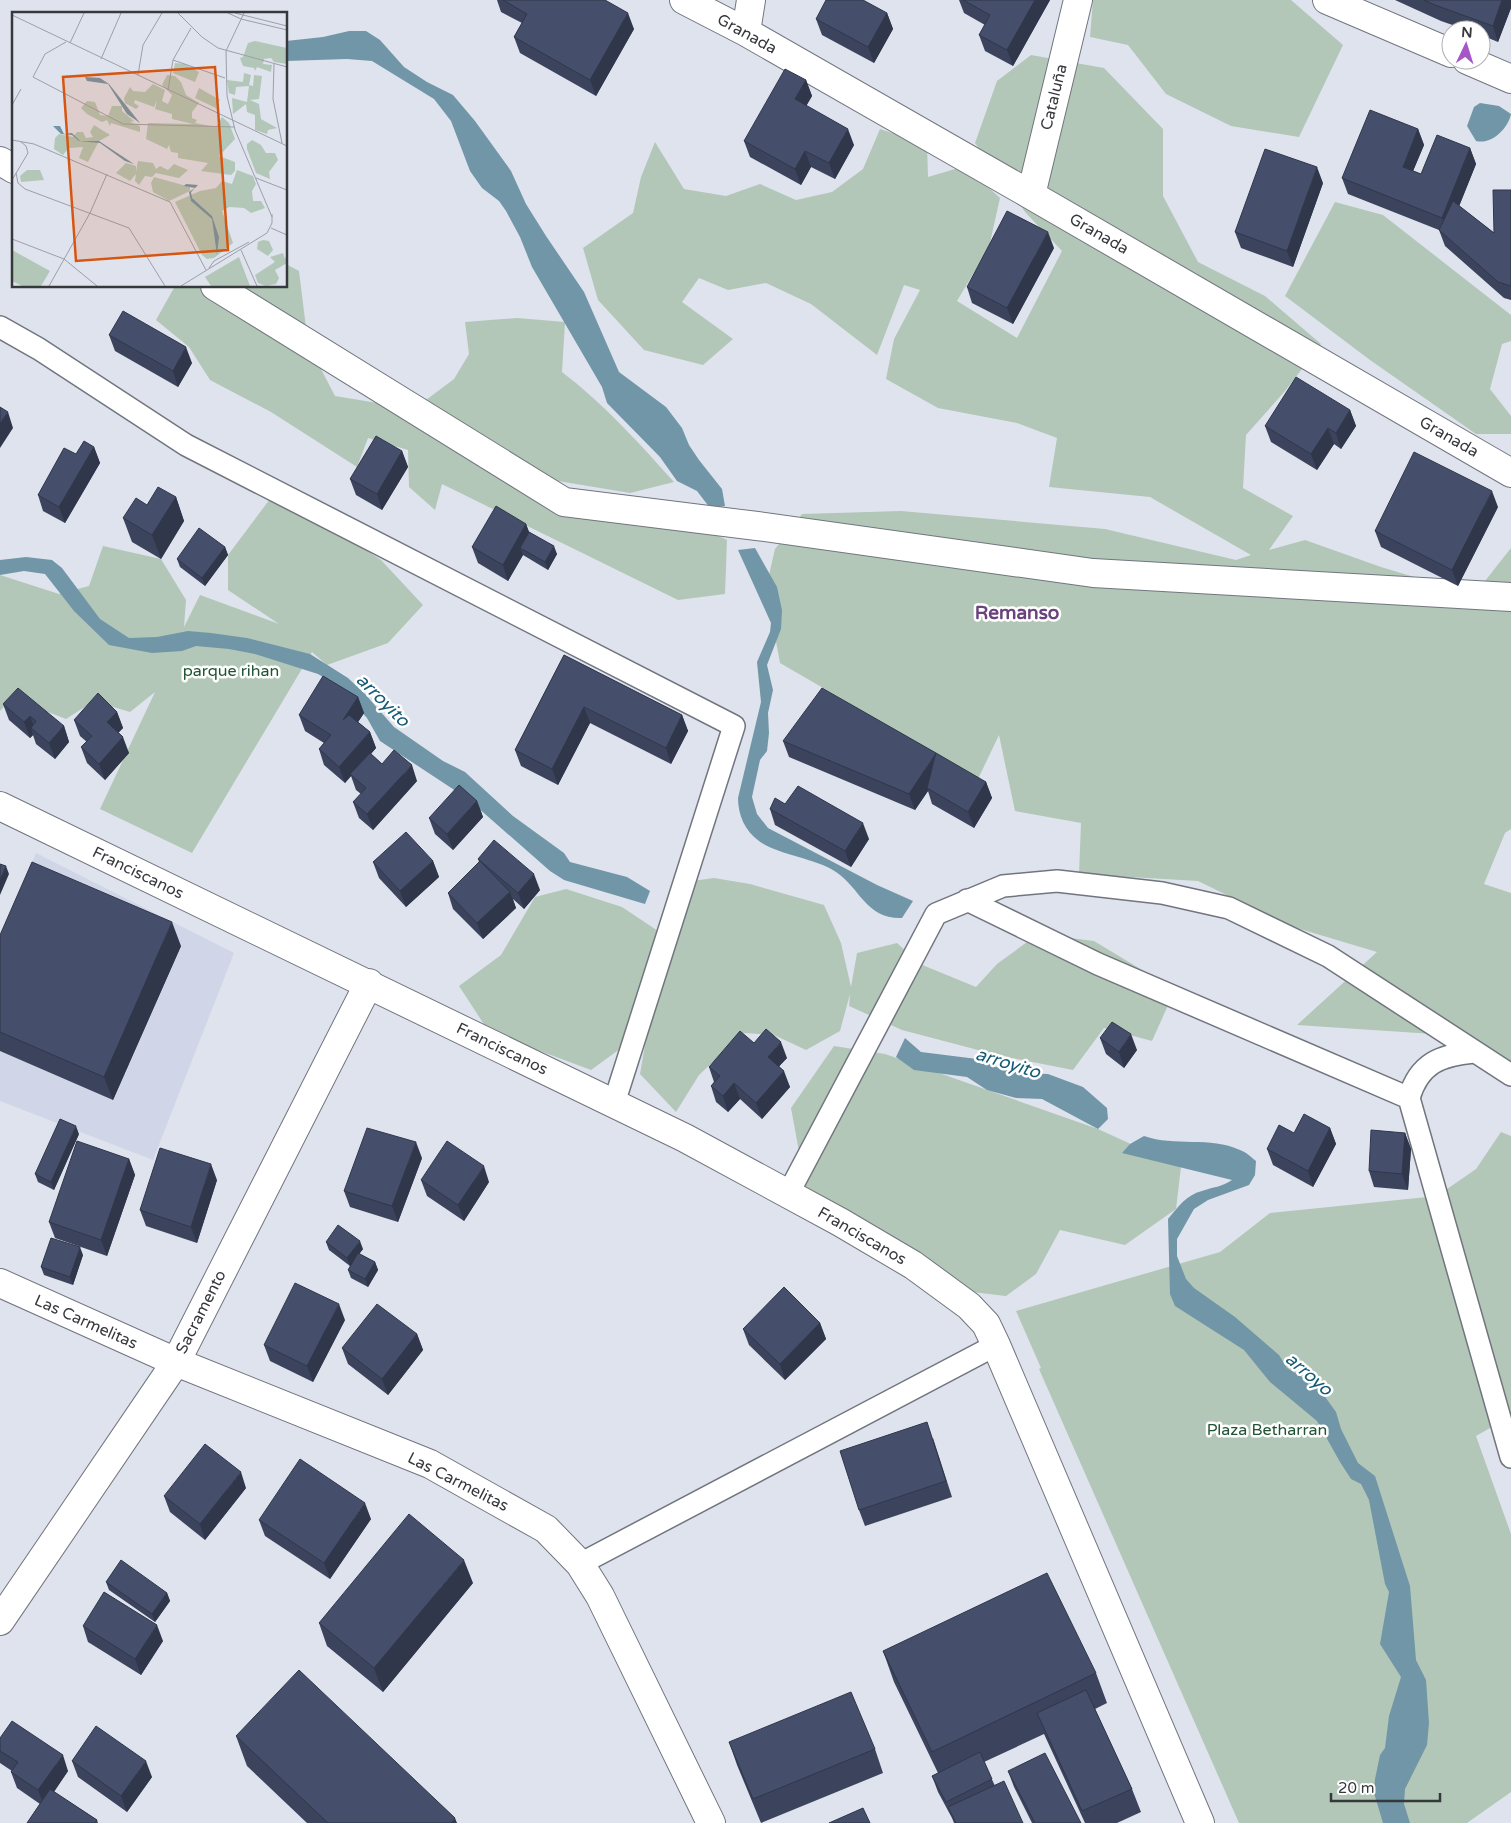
<svg xmlns="http://www.w3.org/2000/svg" width="1511" height="1823" font-family="'Varela Round',sans-serif">
  <rect width="100%" height="100%" fill="#dfe3ee"/>
  <path fill="#d0d6e7" d="M36 853 234 953 153 1160 0 1101V942Z"/>
  <path fill="#b2c7b7" d="M1093 0H1291L1343 45 1299 137 1231 126 1166 94 1128 45 1090 37Z
    M1031 55 1104 68 1163 129V196L1198 262 1265 296 1321 344 1285 391 1246 435 1243 488 1293 516 1269 550 1305 540 1381 567 1474 595 1511 548V829L1505 833 1484 884 1511 893V1072L1433 1034 1297 1025 1377 952 1290 926 1198 881 1079 874 1081 823 1015 811 999 735 978 779 908 742 837 696 780 663 766 588 775 549 802 514 901 511 1105 529 1236 560 1251 555 1150 497 1049 487 1057 438 1017 423 938 408 886 379 894 339 920 290 904 285 877 355 811 304 766 283 728 290 699 278 682 302 733 339 703 365 644 350 598 300 583 248 633 213 641 177 655 142 684 189 726 196 760 184 796 200 832 192 863 169 880 129 927 145 928 177 965 166 1000 198 989 247 957 301 1017 338 1062 251 1025 212 975 143 997 81Z
    M1335 202 1383 215 1511 315V341L1502 344 1490 389 1511 416V434H1476L1370 360 1285 296Z
    M286 264 299 271 308 344 335 396 414 409 454 379 469 354 465 322 517 318 565 322 562 372C604 404 639 443 674 482L630 493 552 480 544 506 610 521 677 516 727 540 725 594 678 600 442 484 435 510 409 487 408 450 368 438 357 467 271 412 210 380 189 347 156 320 175 286H286Z
    M276 491 381 560 423 605 388 643 327 665 312 652 192 853 100 809 155 692 130 712 94 701 66 719 12 698 0 711V575L59 594 89 586 103 546 161 559 186 600 184 627 200 595 279 624 228 590V555Z
    M714 878 750 884 824 905 841 943 851 987 857 953 897 943 920 964 976 987 997 964 1038 934 1094 941 1152 976 1169 1003 1152 1041 1104 1028 1073 1070 997 1055 902 1030 849 1006 850 994 840 1031 806 1050 774 1035 744 1033 699 1075 676 1112 640 1074 651 1010 685 882Z
    M566 889 622 907 658 931 635 1038 591 1070 489 1032 459 986 501 955 535 897Z
    M834 1046 885 1054 1098 1129 1181 1167 1176 1209 1125 1245 1060 1230 1036 1274 1006 1296 963 1291 806 1190 791 1108Z
    M1501 1132 1511 1136V1416L1476 1436 1511 1534V1792L1467 1823H1239L1039 1369 1041 1368 1016 1311 1220 1252 1270 1213 1437 1196 1476 1169Z"/>
  <path fill="#7196a7" d="M349 31H366L380 40 404 67 427 82 453 95 475 121 511 171 526 204 546 236 584 292 619 372 666 407 682 428 689 445 699 460 722 489 725 506 710 508 697 491 677 481 660 457 607 403 602 387 532 267 520 237 506 211 499 201 482 188 470 171 451 121 434 99 372 61 347 59 286 61V41L323 37Z
    M1480 103 1499 106 1511 114C1508 129 1491 145 1476 141L1467 126 1474 107Z
    M755 548 777 587 782 610 781 629 767 665 773 690 768 713 769 733 767 751 760 760 752 797 757 814 768 828 877 885 913 901 902 918C866 919 861 889 836 872 815 858 777 855 759 841 745 831 738 815 738 798L761 702 757 662 770 632 771 623 738 550Z
    M26 557 52 560 62 568 100 619 129 638 157 637 188 631 211 633 247 638 310 654 348 678 365 694 394 727 443 761 465 772 513 816 564 853 570 862 627 877 650 891 645 904 564 880 550 871 468 799 380 741 367 718 338 686 318 674 255 654 229 649 196 646 182 651 152 653 109 645 74 611 45 574 24 571 0 575V560Z
    M905 1038 921 1052 977 1059 999 1068 1023 1073 1048 1074 1083 1087 1107 1108 1108 1119 1098 1129 1042 1099 1016 1098 987 1090 967 1077 914 1070 896 1057Z
    M1144 1136C1175 1147 1210 1136 1240 1150 1246 1152 1251 1157 1256 1161L1255 1175 1249 1185 1208 1200 1194 1209 1177 1239V1256L1186 1279 1194 1288 1235 1317 1279 1355 1287 1368 1318 1387 1336 1412 1341 1429 1358 1463 1375 1476 1410 1586 1416 1660 1426 1680 1429 1723 1427 1745 1405 1789 1404 1804 1410 1823H1383L1374 1793 1375 1779 1380 1755 1385 1748 1389 1716 1401 1677 1380 1644 1389 1592 1385 1584 1369 1500 1361 1484 1351 1479 1340 1462 1317 1421 1270 1382 1244 1350 1175 1306 1170 1294 1168 1219C1178 1207 1186 1195 1202 1191 1213 1187 1222 1187 1232 1180L1122 1153 1130 1144Z"/>
  <g fill="none" stroke-linecap="round" stroke-linejoin="round">
    <defs>
      <path id="service" d="M0 327 39 349 186 445 734 726 614 1103
        M967 900 1098 964 1409 1098
        M1474 1052C1441 1055 1419 1063 1409 1098L1511 1457
        M788 1194 936 914 1003 886 1057 881 1162 893 1229 908 1328 956 1511 1075
        M580 1564 996 1345"/>
      <path id="minor" d="M684 0 746 32 1031 195 1511 473
        M1327 0 1451 53
        M746 32 751 0
        M1467 60 1511 79
        M0 161 14 169
        M1031 195 1078 0
        M215 286 564 502 757 526 1093 573 1511 597
        M0 806 685 1138 840 1222 913 1265 969 1306 986 1324 996 1345 1200 1823
        M0 1283 176 1362 430 1464 546 1529 580 1564 600 1596 711 1823
        M0 1621 176 1362 369 983"/>
    </defs>
    <use href="#service" stroke="#71757e" stroke-width="24"/>
    <use href="#minor" stroke="#71757e" stroke-width="30"/>
    <use href="#service" stroke="#fff" stroke-width="21"/>
    <use href="#minor" stroke="#fff" stroke-width="28"/>
  </g>
  <path fill="#3b445c" d="M497 0H605L634 29 596 96 520 53 514 37 522 23 501 12Z
    M959 0H1050L1013 66 985 51 979 35 985 25 964 13Z
    M1395 0H1511V8L1498 42 1481 35V30H1467L1441 21Z
    M887 13 893 29 874 63 822 35 816 19Z
    M806 80 812 96 806 106 854 145 835 179 811 167 801 185 750 157 744 141Z
    M1418 129 1424 145 1413 171 1421 174 1470 148 1476 164 1459 206 1494 233 1511 190V300L1504 298 1445 246 1439 230 1348 194 1342 178Z
    M1323 183 1293 267 1241 248 1235 232Z
    M1054 248 1013 324 972 303 967 287Z
    M109 335 192 363 178 387 115 351Z
    M1350 410 1356 426 1341 449 1334 444 1317 470 1271 442 1265 426Z
    M94 447 100 463 65 523 43 511 38 495 76 454Z
    M402 451 408 467 382 510 356 495 350 479Z
    M176 497 184 521 161 559 132 542 123 518 147 505Z
    M1498 507 1458 586 1381 547 1375 531Z
    M526 524 529 532 557 554 548 570 523 555 508 581 478 563 472 547Z
    M225 547 228 555 205 586 180 567 177 559Z
    M564 655 682 715 688 731 671 764 590 723 558 785 521 766 515 750Z
    M358 697 364 713 358 722 370 732 376 748 371 754 382 764 417 781 373 830 359 818 353 802 361 794 356 790 351 776 345 783 324 765 319 749 324 743 305 731 299 715Z
    M3 704 64 726 69 742 55 759 36 744 33 735 30 738 9 720Z
    M117 712 123 728 118 733 129 753 105 780 87 763 81 747 87 742 80 736 74 720Z
    M783 741 986 782 992 798 974 828 932 804 928 791 915 810 789 757Z
    M477 801 483 817 453 850 435 834 429 818Z
    M785 804 869 839 851 867 775 825 770 809Z
    M478 859 540 890 524 909 513 899 516 908 483 939 453 909 448 893 479 862Z
    M433 861 439 877 406 907 379 878 373 862Z
    M0 935 181 946 113 1100 0 1051Z
    M1100 1038 1137 1050 1124 1068 1106 1054Z
    M754 1043 787 1058 779 1066 790 1087 762 1119 740 1099 728 1112 716 1102 711 1086 714 1082 709 1067Z
    M1330 1128 1336 1144 1313 1187 1273 1165 1267 1149 1294 1133Z
    M1405 1133 1411 1149 1408 1190 1374 1187 1369 1171Z
    M79 1134 54 1190 38 1182 35 1174Z
    M422 1158 398 1222 350 1207 344 1191Z
    M129 1159 135 1175 107 1256 55 1238 49 1222Z
    M217 1180 197 1243 146 1226 140 1210Z
    M421 1180 489 1182 464 1221 427 1196Z
    M326 1242 363 1249 359 1254 375 1262 378 1270 368 1287 351 1278 348 1270 352 1263 350 1266 329 1250Z
    M83 1255 73 1285 44 1275 41 1267Z
    M345 1320 313 1382 270 1361 264 1345Z
    M820 1323 826 1339 785 1380 749 1345 743 1329Z
    M417 1334 423 1350 388 1395 348 1364 342 1348Z
    M933 1438 952 1497 865 1526 859 1510Z
    M246 1488 205 1540 170 1512 164 1496Z
    M371 1519 330 1579 265 1536 259 1520Z
    M106 1582 167 1593 170 1601 155 1622 109 1590Z
    M473 1583 383 1692 327 1646 319 1623Z
    M83 1626 163 1641 141 1675 88 1642Z
    M883 1651 1096 1673 1107 1703 1095 1709 1132 1789 1141 1812 1117 1823H1085L1044 1734 984 1762 995 1786 1023 1823H954L952 1818 938 1792 932 1776 938 1773 894 1682Z
    M236 1736 457 1823H307L247 1766Z
    M0 1738 68 1771 54 1792 97 1820 98 1823H27L40 1804 17 1788 11 1772 12 1771 0 1763Z
    M729 1742 875 1749 883 1773 761 1823 737 1765Z
    M72 1761 152 1777 127 1812 78 1777Z
    M1008 1771 1081 1823H1032L1014 1787Z"/>
  <path fill="#30374b" d="M1035 0H1050L1013 66 1007 50Z
    M1502 0H1511V8L1498 42 1493 26Z
    M628 13 634 29 596 96 590 80Z
    M887 13 893 29 874 63 868 47Z
    M806 80 812 96 801 115 795 99Z
    M848 129 854 145 835 179 829 163Z
    M1418 129 1424 145 1408 183 1403 167Z
    M1470 148 1476 164 1448 234 1442 218Z
    M805 151 811 167 801 185 795 169Z
    M1317 167 1323 183 1293 267 1287 251Z
    M1048 232 1054 248 1013 324 1007 308Z
    M186 347 192 363 178 387 173 371Z
    M1350 410 1356 426 1341 449 1336 433Z
    M8 412 13 428 0 448V423Z
    M1328 428 1334 444 1317 470 1311 454Z
    M94 447 100 463 65 523 59 507Z
    M402 451 408 467 382 510 377 494Z
    M1492 491 1498 507 1458 586 1452 570Z
    M176 497 184 521 161 559 152 535Z
    M526 524 532 540 520 548 523 555 508 581 503 565Z
    M554 546 557 554 548 570 545 562Z
    M225 547 228 555 205 586 202 578Z
    M358 697 364 713 349 736 343 720Z
    M584 707 590 723 558 785 552 769Z
    M117 712 123 728 113 738 107 722Z
    M682 715 688 731 671 764 666 748Z
    M30 716 36 732 31 728 33 735 30 738 24 722Z
    M64 726 69 742 55 759 49 743Z
    M370 732 376 748 352 775 350 774 351 776 345 783 339 767Z
    M123 737 129 753 105 780 99 764Z
    M936 753 927 788 928 791 915 810 909 794Z
    M412 765 417 781 373 830 367 814Z
    M986 782 992 798 974 828 968 812Z
    M477 801 483 817 453 850 447 834Z
    M863 823 869 839 851 867 845 851Z
    M433 861 439 877 406 907 400 891Z
    M6 866 9 874 0 895V880Z
    M534 874 540 890 524 909 518 893Z
    M510 892 516 908 483 939 477 923Z
    M172 922 181 946 113 1100 104 1077Z
    M1131 1034 1137 1050 1124 1068 1119 1052Z
    M781 1042 787 1058 773 1073 768 1057Z
    M784 1071 790 1087 762 1119 756 1103Z
    M734 1083 740 1099 728 1112 723 1096Z
    M76 1126 79 1134 54 1190 51 1182Z
    M1330 1128 1336 1144 1313 1187 1308 1171Z
    M1405 1133 1411 1149 1408 1190 1402 1174Z
    M416 1142 422 1158 398 1222 392 1206Z
    M129 1159 135 1175 107 1256 101 1240Z
    M211 1164 217 1180 197 1243 191 1227Z
    M484 1166 489 1182 464 1221 458 1205Z
    M360 1241 363 1249 350 1266 347 1258Z
    M80 1247 83 1255 73 1285 70 1277Z
    M375 1262 378 1270 368 1287 365 1279Z
    M339 1304 345 1320 313 1382 307 1366Z
    M820 1323 826 1339 785 1380 780 1364Z
    M417 1334 423 1350 388 1395 382 1379Z
    M241 1472 246 1488 205 1540 200 1524Z
    M365 1503 371 1519 330 1579 324 1563Z
    M464 1560 473 1583 383 1692 374 1668Z
    M167 1593 170 1601 155 1622 152 1614Z
    M157 1625 163 1641 141 1675 135 1659Z
    M63 1755 68 1771 44 1806 38 1790Z
    M146 1761 152 1777 127 1812 121 1796Z
    M455 1818 457 1823H451Z"/>
  <path fill="#454f6b" stroke="#30374b" d="M503 0H605L628 13 590 80 514 37 527 14Z
    M826 0H863L887 13 868 47 816 19Z
    M963 0H1035L1007 50 979 35 990 15Z
    M1424 0H1502L1493 26 1435 5Z
    M785 69 806 80 795 99 848 129 829 163 805 151 795 169 744 141Z
    M1370 110 1418 129 1403 167 1421 174 1437 135 1470 148 1442 218 1342 178Z
    M1265 149 1317 167 1287 251 1235 232Z
    M1493 190H1511V286L1498 282 1439 230 1453 201 1494 233Z
    M1007 211 1048 232 1007 308 967 287Z
    M123 311 186 347 173 371 109 335Z
    M1296 377 1350 410 1336 433 1328 428 1311 454 1265 426Z
    M0 407 8 412 0 423Z
    M376 436 402 451 377 494 350 479Z
    M84 441 94 447 59 507 38 495 64 448 76 454Z
    M1414 452 1492 491 1452 570 1375 531Z
    M158 487 176 497 152 535 123 518 136 498 147 505Z
    M496 506 526 524 503 565 472 547Z
    M199 528 225 547 202 578 177 559Z
    M529 532 554 546 545 562 520 548Z
    M564 655 682 715 666 748 584 707 552 769 515 750Z
    M323 676 358 697 343 720 349 715 370 732 339 767 319 749 331 735 299 715Z
    M18 688 64 726 49 743 31 728 36 721 30 716 24 722 3 704Z
    M822 688 936 753 909 794 783 741Z
    M98 693 117 712 107 722 123 737 99 764 81 747 92 736 74 720Z
    M394 750 412 765 367 814 353 802 366 788 350 774 370 753 382 764Z
    M936 753 986 782 968 812 927 788Z
    M459 785 477 801 447 834 429 818Z
    M798 786 863 823 845 851 770 809 775 798 785 804Z
    M406 832 433 861 400 891 373 862Z
    M494 840 534 874 518 893 478 859Z
    M480 861 510 892 477 923 448 893Z
    M32 862 172 922 104 1077 0 1032V935Z
    M0 864 6 866 0 880Z
    M1112 1022 1131 1034 1119 1052 1100 1038Z
    M766 1029 781 1042 768 1057 784 1071 756 1103 734 1083 723 1096 711 1086 720 1076 709 1067 740 1031 754 1043Z
    M1304 1114 1330 1128 1308 1171 1267 1149 1279 1125 1294 1133Z
    M60 1119 76 1126 51 1182 35 1174Z
    M367 1128 416 1142 392 1206 344 1191Z
    M1371 1130 1405 1133 1402 1174 1369 1171Z
    M77 1141 129 1159 101 1240 49 1222Z
    M447 1141 484 1166 458 1205 421 1180Z
    M160 1148 211 1164 191 1227 140 1210Z
    M338 1225 360 1241 347 1258 326 1242Z
    M51 1238 80 1247 70 1277 41 1267Z
    M358 1253 375 1262 365 1279 348 1270Z
    M295 1283 339 1304 307 1366 264 1345Z
    M784 1287 820 1323 780 1364 743 1329Z
    M377 1304 417 1334 382 1379 342 1348Z
    M927 1422 946 1481 859 1510 840 1451Z
    M205 1444 241 1472 200 1524 164 1496Z
    M300 1459 365 1503 324 1563 259 1520Z
    M409 1514 464 1560 374 1668 319 1623Z
    M121 1560 167 1593 152 1614 106 1582Z
    M1047 1573 1096 1673 932 1752 883 1651Z
    M104 1592 157 1625 135 1659 83 1626Z
    M299 1670 455 1818 451 1823H328L236 1736Z
    M1086 1690 1132 1789 1082 1811 1037 1713Z
    M851 1692 875 1749 753 1799 729 1742Z
    M12 1721 63 1755 38 1790 11 1772 18 1762 0 1751V1738Z
    M96 1726 146 1761 121 1796 72 1761Z
    M980 1752 992 1779 946 1802 932 1776Z
    M1045 1753 1081 1823H1035L1008 1771Z
    M1004 1781 1023 1823H956L948 1807Z
    M50 1789 97 1820 95 1823H27Z
    M863 1808 870 1823H829Z"/>
  <g text-anchor="middle" dominant-baseline="central" stroke-width="5" stroke-linejoin="round" paint-order="stroke">
    <g font-size="16" fill="#37383c" stroke="#fff">
      <text transform="translate(747 34) rotate(29)">Granada</text>
      <text transform="translate(1054 97) rotate(-76)">Cataluña</text>
      <text transform="translate(1099 234) rotate(30)">Granada</text>
      <text transform="translate(1449 437) rotate(30)">Granada</text>
      <text transform="translate(138 873) rotate(26)">Franciscanos</text>
      <text transform="translate(502 1049) rotate(26)">Franciscanos</text>
      <text transform="translate(862 1236) rotate(30)">Franciscanos</text>
      <text transform="translate(201 1312) rotate(-63)">Sacramento</text>
      <text transform="translate(86 1322) rotate(24)">Las Carmelitas</text>
      <text transform="translate(458 1482) rotate(27)">Las Carmelitas</text>
    </g>
    <g font-size="16" fill="#205331" stroke="#fff">
      <text x="231" y="671">parque rihan</text>
      <text x="1267" y="1430">Plaza Betharran</text>
    </g>
    <g font-size="18" font-style="italic" fill="#155b75" stroke="#fff">
      <text transform="translate(383 700) rotate(45)">arroyito</text>
      <text transform="translate(1008 1063) rotate(17)">arroyito</text>
      <text transform="translate(1309 1374) rotate(41)">arroyo</text>
    </g>
    <g font-size="19" font-weight="bold" fill="#6a437c" stroke="#fff">
      <text x="1017" y="613">Remanso</text>
    </g>
  </g>
  <g transform="translate(12 12)">
    <rect width="275" height="275" fill="#dfe3ee"/>
    <path d="M243 29 275 36V52L262 50 259 46 252 47 251 52 260 53 259 60 245 55 243 59 242 56 231 54 228 46 231 45 236 31ZM163 51 173 52 187 60 183 70 161 61ZM232 61 239 63 237 73 241 74 242 63 250 64 247 87 238 88 247 92 249 107 265 116 256 118 255 122 243 118V103L235 100 234 92 221 102 220 86 235 90 237 74 224 75 223 83 217 81 215 68 231 70ZM155 63 163 64 169 70 174 83 187 91 180 100V106L185 108 183 111 204 115 210 105 217 111 223 127 207 144 223 150V159L219 163 189 159 196 151 166 146V141L159 140 157 133 155 137 134 127 136 111 181 112 160 107V102L143 97 145 88 142 95 123 88 122 91 127 94 124 97 113 91 112 86 118 75 121 79 133 80 141 72 153 78 150 89 156 92 160 83 150 73ZM187 76 208 88 204 94 208 98 183 86ZM75 89 83 90 88 103 96 104 100 94H110V99L122 109 118 110 128 114V120L99 111 98 114 95 108 90 110 75 102 69 96ZM82 113 98 123 87 129 76 150 67 146 71 135 57 136 51 143 42 137 43 126 47 122 61 125 65 120H71L74 126 81 125 78 120ZM240 128 249 133 254 141H263L266 148 257 160 258 167 244 161 235 137V132ZM126 149 141 151 144 157 148 154 156 158 162 152 176 158 167 166 144 161 140 165 133 164 127 173 123 169 124 162 118 169 104 161 114 151 124 154V160ZM15 158H28L32 168 9 170 8 164ZM225 158 241 164 244 172 240 179 241 189H249L253 196 239 201 232 196 217 195 210 199 221 231 202 246 195 247 190 243 163 190 188 179 204 176 210 169 220 172ZM142 165 178 175V179L157 189 141 180 139 171ZM251 228 257 229 261 238 256 244 245 237 246 230ZM0 238 38 259 29 274H10L0 269ZM271 241 273 247 275 242V251L263 258 267 266 264 272 254 274 246 271 243 263 263 250 258 245ZM227 245 238 274H199L193 265Z" fill="#b2c7b7"/>
    <path d="M73 65 88 66 97 72 128 111 115 102 96 72 75 69ZM41 114H48L52 122 60 121 68 129H87L122 152 113 149 88 131 67 129 60 123 49 122ZM174 172 186 173 179 180 180 186 200 204 207 225 205 243 200 207 179 189 177 180 183 176 172 174Z" fill="#7196a7"/>
    <path fill="none" stroke="#9c9fa7" stroke-width="1" d="M166 1 190 25 206 36 275 55M216 1 229 7 275 18M223 1 275 14M232 1 214 39 215 84 223 118 260 205M0 3 275 134M54 30 33 42 21 65 111 112 223 115M58 31 72 1M89 47 109 1M161 48 213 66M262 52 261 87 270 131M126 63 131 33 150 1M156 78 161 48 179 16M0 93 9 77M0 128 22 132 158 190 194 258M4 161 6 171 13 177 117 216 153 274M244 166 275 178M0 168 16 141 14 134 9 130M259 216 275 223M0 227 52 247 85 274M229 238 245 274M197 256 202 249 237 230M37 274 78 201 95 162M169 274 255 221 260 211V202"/>
    <path fill="#d65611" fill-opacity="0.15" stroke="#d65611" stroke-width="2.5" d="M203 55 216 238 64 249 51 65Z"/>
    <rect width="275" height="275" fill="none" stroke="#37383c" stroke-width="2.5"/>
  </g>
  <g transform="translate(1466 45) rotate(4)"><circle r="24" fill="#ffffff" stroke="#afafb1"/>
  <path d="M0-4L9 19L0 12L-9 19Z" fill="#a556c7"/>
  <text y="-8" font-size="14" font-weight="bold" text-anchor="middle" fill="#37383c">N</text>
  </g>
  <path d="M1331 1793v8h109v-8" fill="none" stroke="#37383c" stroke-width="2.5"/>
  <text x="1338" y="1793" font-size="15" fill="#37383c" stroke="#ffffff" stroke-width="4" paint-order="stroke">20 m</text>
</svg>
